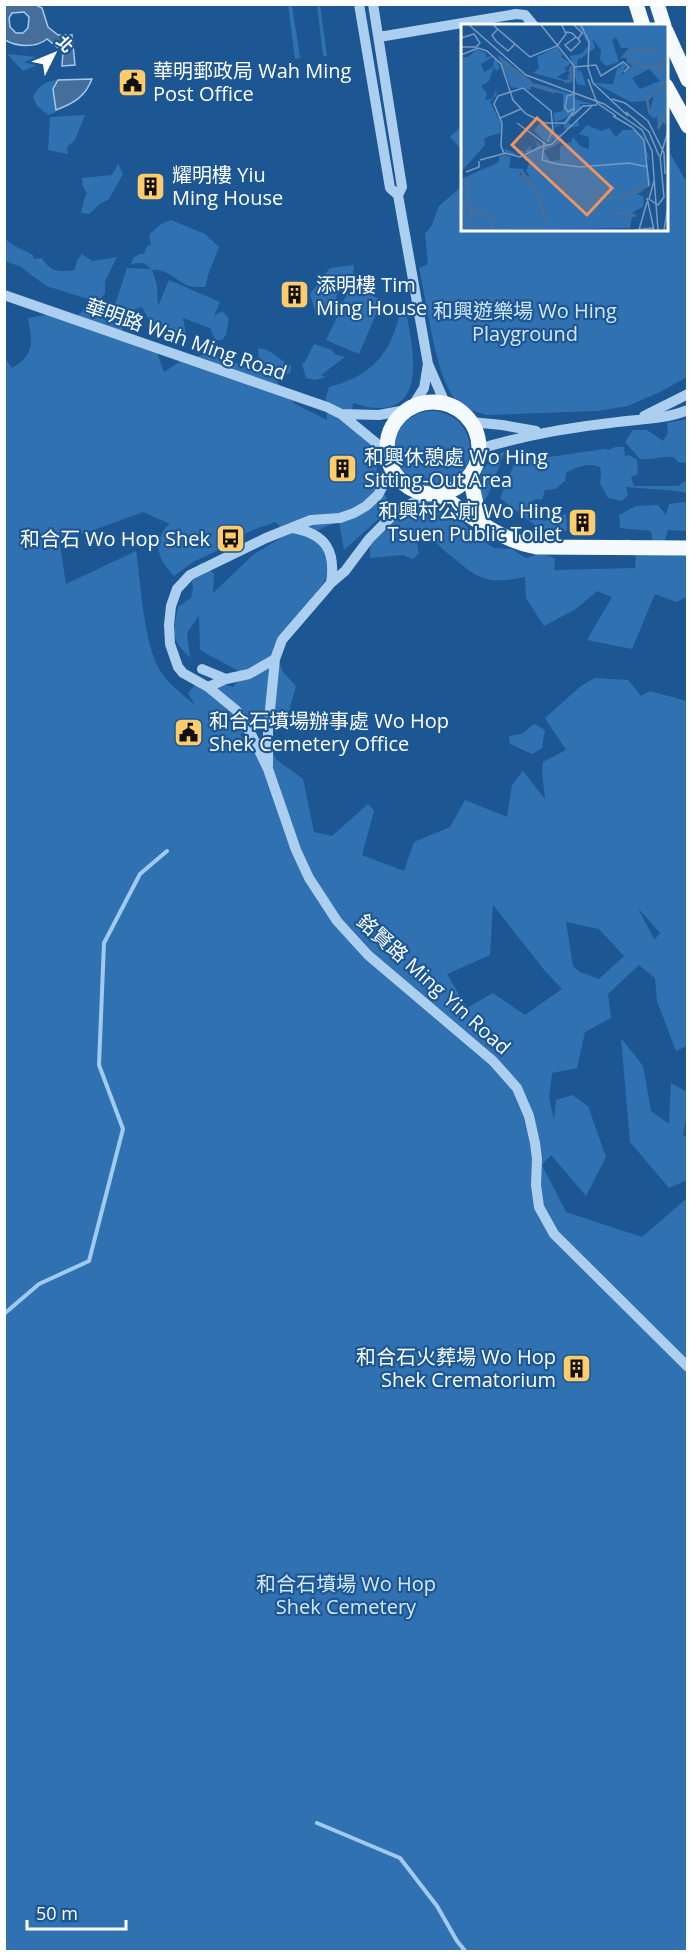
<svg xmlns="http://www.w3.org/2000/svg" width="692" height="1956" font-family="'Open Sans','Noto Sans TC',sans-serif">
  <rect width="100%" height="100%" fill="#1c5794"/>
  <path fill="#3071b2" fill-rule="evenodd" d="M288 5H292L300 58 295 59Z
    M317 5H320L327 56H323Z
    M7 54 38 57 39 61 35 66 23 71Z
    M58 80 53 89 56 112 48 115 37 106 33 97C39 85 45 82 58 80Z
    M85 115 75 140 67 147 68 154 48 150 50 117Z
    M462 126V150L450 137Z
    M667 148 687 183V377L660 392 628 406 597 411 487 415C474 412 459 407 452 395 434 367 427 302 419 268L428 264 425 233 431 227 439 206 462 186V230H666Z
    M118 164 123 174 109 199 100 204 89 214 81 213 84 200 87 193 83 187 82 178 112 175Z
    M171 220 205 234 219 247 208 275 205 287C200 287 194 287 189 286 176 281 167 268 152 270L157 285 158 306 169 280 220 302 214 316 222 311 229 318 226 335 222 340H215L210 328 183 318 186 334 170 335 154 330 142 307 128 312 120 337 155 347 164 372 181 361 210 353 274 378 295 404 327 420 326 397 329 387C379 374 394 347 403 299 409 330 433 411 376 408 369 408 361 405 353 403L351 418 377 447C374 471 379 487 392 507L344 550 339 521 314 532 331 556 325 581 273 647 283 672 296 686 286 721 240 734 245 742 263 737 277 760 303 779 314 832 332 836 368 804 374 811 362 855 404 871 414 842 450 827 465 800 507 817 512 785 523 771 545 799 542 771 543 762 566 750 545 718 581 686 595 678 628 680 641 696 650 691 687 701V1046L676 1051 657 1001 655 978 639 965 608 994 611 1018 585 1032 577 1068 552 1073 549 1097 554 1120 556 1100 572 1095 588 1106 606 1157 586 1196 551 1155 542 1165 566 1212 642 1237 687 1198V1951H5L4 357 12 368C36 354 32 342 28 318L57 313 75 319 89 304 111 317 127 268 151 269C145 262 139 261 131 265L133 258 140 254H144L147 246 151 245 149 235 161 224ZM143 512 170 524C165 527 164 530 161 536 154 553 163 563 174 576L193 562 238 541C246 530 263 527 275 522L279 525 281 538 254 554 213 593 214 574 202 562 190 572 193 587 191 598 178 607C173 634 170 638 190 658L187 633 199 615 200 650 244 674 233 687 214 682 199 681 188 693 195 705C183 695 167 683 159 669 143 639 141 585 136 551L66 584 59 539 91 531ZM493 905 545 971 562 989 525 1015 493 993 467 1008 447 974 490 955ZM638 908 660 933 655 939H654ZM566 922 599 929 624 956 599 979 580 972 573 966Z
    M4 238 13 245 33 255 34 259 42 258C51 273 59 272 75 270L77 260 82 254 92 261 117 257 105 281V293L98 302 46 286 21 267 5 261Z
    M354 265 353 276 341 282 336 297 340 308 351 286 382 300 359 354 326 340 337 317 316 314 310 294 330 268Z
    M314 344 332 350 334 354 345 357 321 375 326 377 315 380 306 378 302 364 305 362Z
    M258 348C273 350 278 359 291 366V372L283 376 268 371 259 362Z
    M394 449a38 38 0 1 1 76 0a38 38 0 1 1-76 0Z
    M687 419V463L678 462 674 457C662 456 652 460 640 459L625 442 633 430H647L663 441 668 433 667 423Z
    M615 447H624L625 456 629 455 637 460 638 474 631 477 634 486H678L687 480V493L677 491 626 487 628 495 622 501 608 498 600 483 601 473 600 467C589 462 575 467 566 473L565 481 555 489 545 490 542 500 536 499 529 503 534 513 544 521 566 514 567 531 540 529 500 498 515 462 604 449 609 450Z
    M505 451 487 497 481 503C476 477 481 464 505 451Z
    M433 495 457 515 475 536 494 548 512 549 526 558C536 554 546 553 555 559L554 570 635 568 636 557 622 540 628 539 636 543 653 542 651 531 620 528 619 515 636 506 658 505 666 515 669 504 685 502 687 504V531L668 530 664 543H687V597L676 602 655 594 632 649 587 640 612 597 597 591 576 609 544 626 526 598 525 577C496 582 484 584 461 564 452 556 443 551 436 542L416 540 419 553 413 559 403 555 370 558V547L364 539 377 523Z
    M534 724 545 730 542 748 532 754 510 744 509 736 522 734Z
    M621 1038 643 1066 651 1111 669 1124 671 1083 687 1092V1112L683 1136H687V1180L669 1188 630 1142Z"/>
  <path fill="#456e9a" stroke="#a1caf1" stroke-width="1.5" fill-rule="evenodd" d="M4 5H36L42 8 48 27 58 35H72L75 65 62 66 63 52 47 39C36 48 17 47 5 40ZM24 12 29 17 28 28 23 33H16L10 27 9 18 12 13Z
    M92 79C85 97 74 103 56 110L53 89 58 80Z"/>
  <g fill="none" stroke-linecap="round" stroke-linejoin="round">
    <path stroke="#a1caf1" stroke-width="4" d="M4 1314 39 1284 89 1261 123 1129 99 1065 104 943 140 874 167 851
      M317 1823 400 1858 437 1906 457 1941 466 1952"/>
    <path stroke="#adcfef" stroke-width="10" d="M359 4 390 188 398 195
      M373 4 402 187 398 195 428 364 445 403
      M379 37 516 14 525 15 534 26
      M4 295 327 407 341 414 386 451
      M412 407 424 388 428 364
      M341 414 379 415 406 410
      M644 416 688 394
      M471 422 502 425 536 431
      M479 449C522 436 565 428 610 423 636 419 663 420 688 410
      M391 470 378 495 366 506 354 513 340 518 311 520 266 538 190 575 177 589 171 606 169 625 170 644 178 667 183 673 208 687 236 710 251 734 268 769 296 850 309 878 337 921 368 955 493 1061 517 1088 529 1116 535 1143 537 1159 536 1185 539 1207 554 1234 688 1367
      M293 528C326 534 336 551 331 583
      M202 669 226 679
      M208 687 226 679 249 674 275 659 282 640 331 583 345 571 369 539 397 511 428 495
      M268 766V730L275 659"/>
    <path stroke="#f5faff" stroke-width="15" d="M636 4 643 26
      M657 4 664 26
      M666 31 688 80
      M666 86 688 126
      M387 448a46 46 0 1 1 92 0a46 46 0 1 1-92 0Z
      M470 477 480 522
      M439 494C469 515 499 540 536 547L688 548"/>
  </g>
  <defs>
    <symbol id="civic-square" viewBox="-11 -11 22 22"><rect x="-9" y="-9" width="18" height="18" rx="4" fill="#ffcc6b" stroke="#1c5794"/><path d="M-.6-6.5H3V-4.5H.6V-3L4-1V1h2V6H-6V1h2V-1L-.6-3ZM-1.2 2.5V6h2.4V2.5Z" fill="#111"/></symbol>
    <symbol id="building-square" viewBox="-11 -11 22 22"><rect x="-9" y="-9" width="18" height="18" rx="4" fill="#ffcc6b" stroke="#1c5794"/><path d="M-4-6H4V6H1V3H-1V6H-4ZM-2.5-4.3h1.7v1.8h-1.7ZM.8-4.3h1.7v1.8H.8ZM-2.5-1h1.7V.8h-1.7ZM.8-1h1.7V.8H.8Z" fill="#111"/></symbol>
    <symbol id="bus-square" viewBox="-11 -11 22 22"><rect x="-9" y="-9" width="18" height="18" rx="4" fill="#ffcc6b" stroke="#1c5794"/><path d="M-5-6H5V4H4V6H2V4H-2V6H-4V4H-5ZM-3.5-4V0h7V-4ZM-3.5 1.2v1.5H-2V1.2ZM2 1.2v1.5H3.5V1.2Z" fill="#111"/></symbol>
  </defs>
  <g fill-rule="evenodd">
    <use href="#civic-square" x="116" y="66" width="33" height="33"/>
    <use href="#building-square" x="134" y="170" width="33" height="33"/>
    <use href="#building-square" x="278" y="278" width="33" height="33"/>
    <use href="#building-square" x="326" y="452" width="33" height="33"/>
    <use href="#building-square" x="566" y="506" width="33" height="33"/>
    <use href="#bus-square" x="214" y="522" width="33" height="33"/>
    <use href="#civic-square" x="172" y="716" width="33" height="33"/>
    <use href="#building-square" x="560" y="1352" width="33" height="33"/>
  </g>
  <g text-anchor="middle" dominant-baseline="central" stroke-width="4.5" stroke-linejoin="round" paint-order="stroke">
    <g font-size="20" fill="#fff" stroke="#1c5794" text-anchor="start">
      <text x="153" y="70">華明郵政局 Wah Ming<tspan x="153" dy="23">Post Office</tspan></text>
      <text x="172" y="174">耀明樓 Yiu<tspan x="172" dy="23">Ming House</tspan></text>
      <text x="316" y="284">添明樓 Tim<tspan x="316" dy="23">Ming House</tspan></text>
      <text x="364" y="456">和興休憩處 Wo Hing<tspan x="364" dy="23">Sitting-Out Area</tspan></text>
      <text x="562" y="510" text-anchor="end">和興村公廁 Wo Hing<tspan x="562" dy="23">Tsuen Public Toilet</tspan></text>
      <text x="210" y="538" text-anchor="end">和合石 Wo Hop Shek</text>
      <text x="209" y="720">和合石墳場辦事處 Wo Hop<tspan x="209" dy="23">Shek Cemetery Office</tspan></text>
      <text x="556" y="1356" text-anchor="end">和合石火葬場 Wo Hop<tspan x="556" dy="23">Shek Crematorium</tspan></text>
    </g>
    <g font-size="20" fill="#d4e8fb" stroke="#1c5794">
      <text x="525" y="310">和興遊樂場 Wo Hing<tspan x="525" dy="23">Playground</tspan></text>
      <text x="346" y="1583">和合石墳場 Wo Hop<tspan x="346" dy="23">Shek Cemetery</tspan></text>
    </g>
    <g font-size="20" fill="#fff" stroke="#1c5794">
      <text transform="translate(186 339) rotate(19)">華明路 Wah Ming Road</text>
      <text transform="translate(434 984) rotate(42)">銘賢路 Ming Yin Road</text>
    </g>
  </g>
  <g transform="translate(461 24)">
    <rect width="207" height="207" fill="#1c5794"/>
    <path d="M116 1H207L205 102 202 98 197 103 196 92 193 95 188 90 194 68 183 77 170 78 133 59 152 60 157 41 158 45 161 39 165 42 160 52 171 42 165 38 167 34H159L168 24H160L155 13 151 16 158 38 145 42 139 36 140 26 131 14 134 24 119 35V42V33L116 38V48L117 45 120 49 119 43 125 62 116 60 109 32 120 30 128 21ZM188 45 199 57 179 65 171 54ZM96 23 102 31 100 33 110 39 103 45 107 47 110 42 111 54H106L110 48 106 47 96 53 113 60 72 49 78 44 76 33ZM16 25 25 29V34L28 32 32 33 20 40 23 48 31 44 34 34 39 44 35 47 33 42 28 57 20 62 26 69 24 76 31 75 35 66 36 70 29 78 40 99 39 109 23 114 24 121 0 148V33H7ZM36 30 72 58 69 66 50 63ZM74 59 113 71 112 82 114 75 131 80H118L121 84 111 94 114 85 107 87 104 82 106 88 112 86 110 95 107 99 113 101 117 96 118 102 104 105 102 100 93 104V109L100 111 99 119 83 127 89 137 99 136V122L110 118 112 113 119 122 128 125V113L118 110 126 101 140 107 148 104 155 113 162 106H175L182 113 189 138 185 131 189 158 188 163 176 165 184 166 176 170 182 172 183 178 182 183 172 188 169 204 0 206V155L38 138V133L43 131 50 133 48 144 63 145 58 151 68 152 65 147 69 137 63 136 66 128 51 131 45 129 44 125 56 130 57 125 64 128 69 121 71 127 76 122 74 116 78 121 77 116 80 122 85 123 84 118 86 121H90L96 117 91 114 92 118 87 119 92 107 84 118 73 106 78 100 93 105 94 101 100 100 110 92 94 98 92 89 102 87V70L72 63Z" fill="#3071b2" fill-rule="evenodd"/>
    <path fill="none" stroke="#456e9a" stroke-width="3" d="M165 30 181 24 198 28M166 34 182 43 207 44M43 38 71 61 94 68M195 45 207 30M103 58 110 56V42M189 90 186 76 207 56M197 105 207 84M90 145 103 162 104 172M60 146 78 173 85 198M7 154 9 182M133 174H158L186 162M0 180 29 193 32 206M11 187 8 193 15 206M151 187 175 192M0 199 3 181"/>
    <path fill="none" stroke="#779abf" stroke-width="1.5" d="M8 1 65 51 143 80 181 106 191 127 197 206M32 1 69 33 96 22 105 10 101 1M113 1 121 9 117 15M120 1 128 18 127 44 132 59 167 92M37 5 31 11 35 17 47 27 54 20M105 8 111 9 119 17V18L110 27 104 21 115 13M0 14 13 10 19 19 15 23H0M0 31 17 24 26 27 40 40 52 76 65 90 84 99H104L113 87V42L80 1M113 43 135 41 140 52 162 38 168 43 163 48M127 55 136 79 155 92M151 75 164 79 187 97 203 129 204 150M112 85 107 88 104 83 106 72 112 70M165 88 188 108 198 132M111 92 122 82 136 81M152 92 171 103 183 116 188 162M39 94 60 85M56 99 82 118M86 121 82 118 83 122 91 120 131 82M82 122 59 133 43 129 40 122 41 99 33 80 37 72 62 64 90 87 92 106 86 118M83 122 81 136 96 140 119 143 168 139 187 143M199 134 207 107M19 136 45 129M5 148 18 143V137M193 157 188 175 197 181 203 173 199 132M186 174 193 206M174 206 193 204M178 206 186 178M203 206 207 183"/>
    <path fill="#f09361" fill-opacity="0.15" stroke="#f09361" stroke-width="3" d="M76 94 151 164 126 191 51 121Z"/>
    <rect width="207" height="207" fill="none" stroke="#fff" stroke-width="3"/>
  </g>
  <rect width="692" height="1956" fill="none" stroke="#ffffff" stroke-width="12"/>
  <g transform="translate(54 54) rotate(47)" stroke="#1c5794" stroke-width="4.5" paint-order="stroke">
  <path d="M0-4.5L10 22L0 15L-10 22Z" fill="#ffffff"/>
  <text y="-9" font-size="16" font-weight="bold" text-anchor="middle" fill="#ffffff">北</text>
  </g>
  <path d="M27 1920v9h99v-9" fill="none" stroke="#ffffff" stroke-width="3"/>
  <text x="36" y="1920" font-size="18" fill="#ffffff" stroke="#1c5794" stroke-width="4.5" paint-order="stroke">50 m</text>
</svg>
